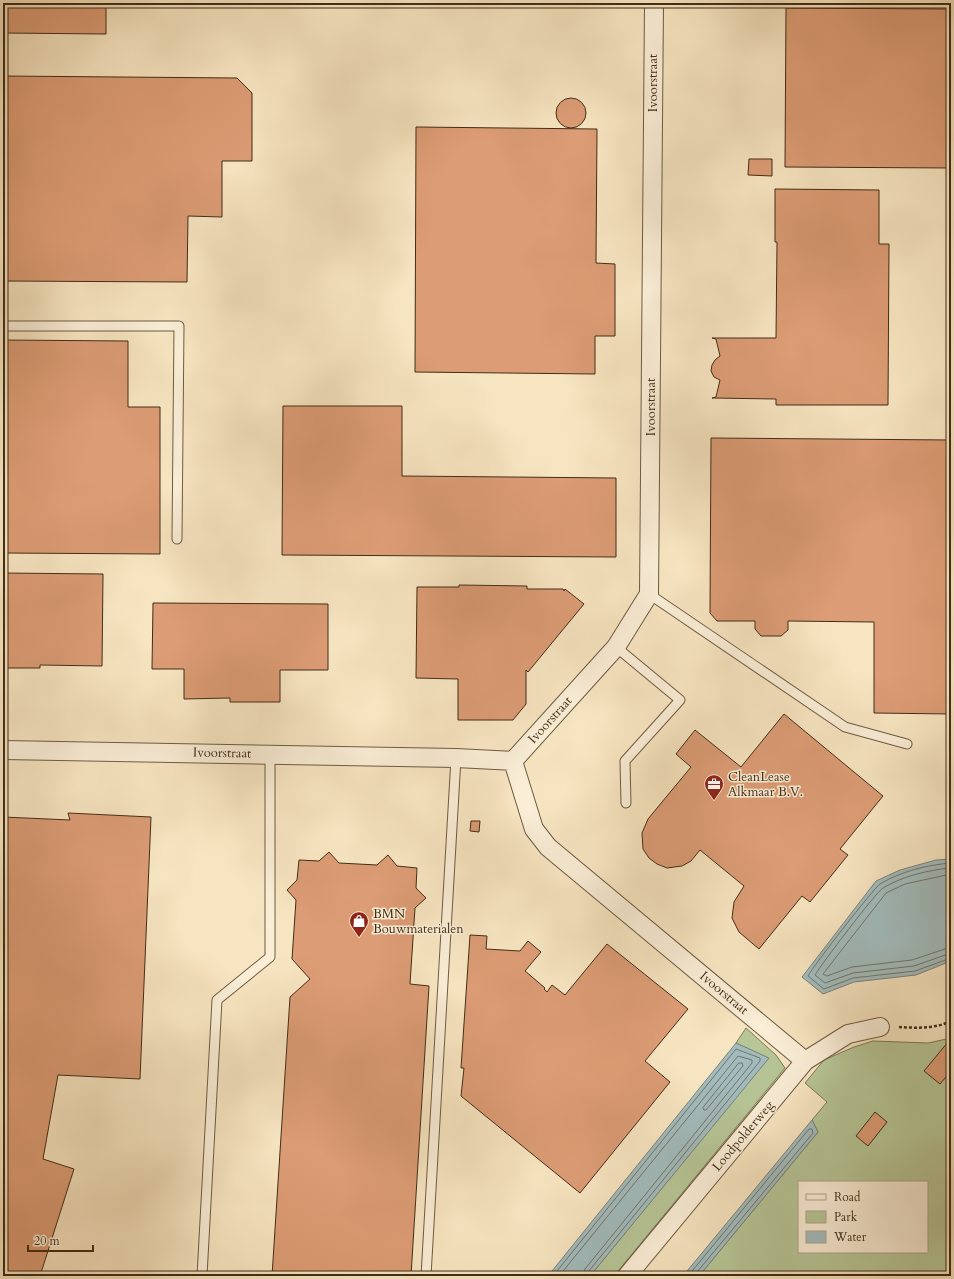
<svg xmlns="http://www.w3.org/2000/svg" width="954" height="1279" font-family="Cardo,serif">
  <rect width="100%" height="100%" fill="#f7e5c1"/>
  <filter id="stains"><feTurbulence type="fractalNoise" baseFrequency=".005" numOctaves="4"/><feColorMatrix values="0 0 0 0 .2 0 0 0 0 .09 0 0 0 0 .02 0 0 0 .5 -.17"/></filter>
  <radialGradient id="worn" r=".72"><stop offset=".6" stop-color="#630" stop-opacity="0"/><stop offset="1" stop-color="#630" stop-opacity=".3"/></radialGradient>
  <path fill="#b7c697" stroke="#7c7a56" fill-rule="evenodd" d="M746 1028 776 1055 785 1068 614 1276H590L768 1058 736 1043Z
    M951 1038V1276H699L818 1132 812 1120 827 1102 805 1083 824 1060 854 1047 873 1041 928 1043ZM799 1182H927V1252H799Z"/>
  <path fill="#a2bcbe" stroke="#7b837b" d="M951 859V961L916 975 854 982 823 994 802 977 876 881 900 870 936 860Z
    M736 1043 769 1058 590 1276H548Z
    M812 1120 818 1132 699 1276H683Z"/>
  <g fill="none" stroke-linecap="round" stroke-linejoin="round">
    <path stroke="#72746a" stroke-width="1" d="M951 863C927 865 902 871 880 884 874 888 813 966 808 976L824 989 853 978 915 971 951 958
      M951 868C928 870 903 876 883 888 876 892 820 966 815 975L825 983 853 973 914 966 951 953
      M951 874 905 884 886 893 823 974 827 976 852 967 912 960 951 947
      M739 1063H742L743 1066 706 1110H704L703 1108Z
      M553 1276 736 1049 760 1058V1061L588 1272 587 1276
      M559 1276 738 1056 752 1060V1063L585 1269 582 1276
      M688 1276 809 1129H812L813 1133 697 1272 696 1276"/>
  </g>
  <path fill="#dc9c75" stroke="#412d16" d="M3 3H106V34L3 33Z
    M786 8 951 9V168L785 167Z
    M3 76 237 78 252 93V161H222V217L188 216 187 282 3 281Z
    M556 113a15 15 0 1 1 30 0a15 15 0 1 1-30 0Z
    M416 127 597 129 596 263 615 264V336H595V374L415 372Z
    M749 159H772V176L748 175Z
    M775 189 879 190V244H889L888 405H776V399L712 398 716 397 720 380 714 377 711 371 712 365 715 360 720 356 716 339 712 338H776L777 242H775Z
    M3 340 128 341V407H160V554L3 553Z
    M283 406H402V476L616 478V557L282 555Z
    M711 438 951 440V714L874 713V622L788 621V630L781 636H761L755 629V621H717L710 613Z
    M3 573 103 574 102 666 40 665V668H3Z
    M459 585 527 586V589H563L564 591 565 589 584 604 528 672 526 670V704L513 720H458V679L416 678 417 587H459Z
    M153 603 328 604V670H280V702H230V698L184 699V669H152Z
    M784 714 883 796 840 849 848 855 810 902 802 896 759 949 739 932 732 918 734 902 744 886 700 850 691 861 682 866 667 868 657 864 649 858 643 849 642 833 648 819 691 767 676 754 695 730 741 767Z
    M68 813 151 817 140 1079 58 1075 43 1159 74 1169 40 1276H3V817L70 820Z
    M471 821H480L479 832 470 831Z
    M329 852 339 863 377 865 388 855 397 866 417 868 416 888 426 898 415 908 410 984 429 986 411 1276H272L290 997 310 979 292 959 296 900 287 890 297 880 299 860 319 861Z
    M470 935 487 936 486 949 520 951 528 941 541 952 525 971 545 988 544 989 547 992 552 985 565 995 607 944 688 1009 645 1061 670 1082 580 1193 461 1096 464 1068H461Z
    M948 1042 951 1045V1071L940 1084 924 1071Z
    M875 1112 887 1122 868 1146 856 1136Z"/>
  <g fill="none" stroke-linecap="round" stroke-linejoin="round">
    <defs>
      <path id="service" d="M3 326H179L177 539
        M649 594 845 727 907 744
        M616 647 680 700 625 761 626 803
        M202 1276 217 1000 270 957V754
        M426 1276 456 758"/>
      <path id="minor" d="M3 750 456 758 513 761
        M513 761 616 647 649 594 654 3
        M513 761 534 829 548 847 805 1061
        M627 1276 805 1061 848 1034 880 1027"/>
    </defs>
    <use href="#service" stroke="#6e5b41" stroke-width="11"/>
    <use href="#minor" stroke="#6e5b41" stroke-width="20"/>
    <path stroke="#412d16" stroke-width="2.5" stroke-dasharray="3 2" stroke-linecap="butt" d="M899 1027C916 1028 935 1029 951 1021"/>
    <use href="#service" stroke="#faeed7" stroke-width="9"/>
    <use href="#minor" stroke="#faeed7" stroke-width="18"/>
  </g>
  <defs>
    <symbol id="office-pin" viewBox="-11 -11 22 30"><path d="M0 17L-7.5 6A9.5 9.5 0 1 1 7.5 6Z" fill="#8f2418" stroke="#faeed7"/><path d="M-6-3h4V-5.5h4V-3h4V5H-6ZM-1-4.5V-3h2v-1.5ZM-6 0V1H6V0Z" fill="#fff"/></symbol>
    <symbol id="shop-pin" viewBox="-11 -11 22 30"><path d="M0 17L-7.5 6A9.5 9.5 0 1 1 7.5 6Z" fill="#8f2418" stroke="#faeed7"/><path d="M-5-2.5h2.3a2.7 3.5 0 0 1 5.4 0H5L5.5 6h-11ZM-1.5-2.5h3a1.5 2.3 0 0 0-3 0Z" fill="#fff"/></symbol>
  </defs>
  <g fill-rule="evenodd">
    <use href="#office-pin" x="703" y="773" width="22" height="30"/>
    <use href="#shop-pin" x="348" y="910" width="22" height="30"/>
  </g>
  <g text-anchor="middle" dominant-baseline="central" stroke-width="3" stroke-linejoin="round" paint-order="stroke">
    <g font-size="13" fill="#412d16" stroke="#faeed7">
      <text transform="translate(653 83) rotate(-90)">Ivoorstraat</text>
      <text transform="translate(651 407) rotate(-90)">Ivoorstraat</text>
      <text transform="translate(550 720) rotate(-48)">Ivoorstraat</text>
      <text transform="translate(222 753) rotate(1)">Ivoorstraat</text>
      <text transform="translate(724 993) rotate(40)">Ivoorstraat</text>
      <text transform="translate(743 1136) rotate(-50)">Loodpolderweg</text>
    </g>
    <g font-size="13" fill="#412d16" stroke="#faeed7" text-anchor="start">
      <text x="728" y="777">CleanLease<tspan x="728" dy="15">Alkmaar B.V.</tspan></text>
      <text x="373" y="914">BMN<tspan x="373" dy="15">Bouwmaterialen</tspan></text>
    </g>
  </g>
  <rect width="954" height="1279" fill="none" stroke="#f7e5c1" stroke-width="16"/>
  <rect x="4" y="4" width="946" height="1271" fill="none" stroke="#412d16" stroke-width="2"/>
  <rect x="8" y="8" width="938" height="1263" fill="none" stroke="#412d16"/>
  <rect x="798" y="1181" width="130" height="72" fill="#faeed7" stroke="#b0a18a"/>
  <rect x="806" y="1194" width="20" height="6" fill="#faeed7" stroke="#b0a18a"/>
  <text x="834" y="1201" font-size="12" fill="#412d16">Road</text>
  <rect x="806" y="1211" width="20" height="12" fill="#b7c697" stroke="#b0a18a"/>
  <text x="834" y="1221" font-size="12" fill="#412d16">Park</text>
  <rect x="806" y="1231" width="20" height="12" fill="#a2bcbe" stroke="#b0a18a"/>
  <text x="834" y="1241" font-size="12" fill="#412d16">Water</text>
  <path d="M28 1245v6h65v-6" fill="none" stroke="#412d16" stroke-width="2"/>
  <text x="34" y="1245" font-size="12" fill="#412d16" stroke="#faeed7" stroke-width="3" paint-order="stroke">20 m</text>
  <rect width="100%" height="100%" filter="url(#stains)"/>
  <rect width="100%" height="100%" fill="url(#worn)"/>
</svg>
